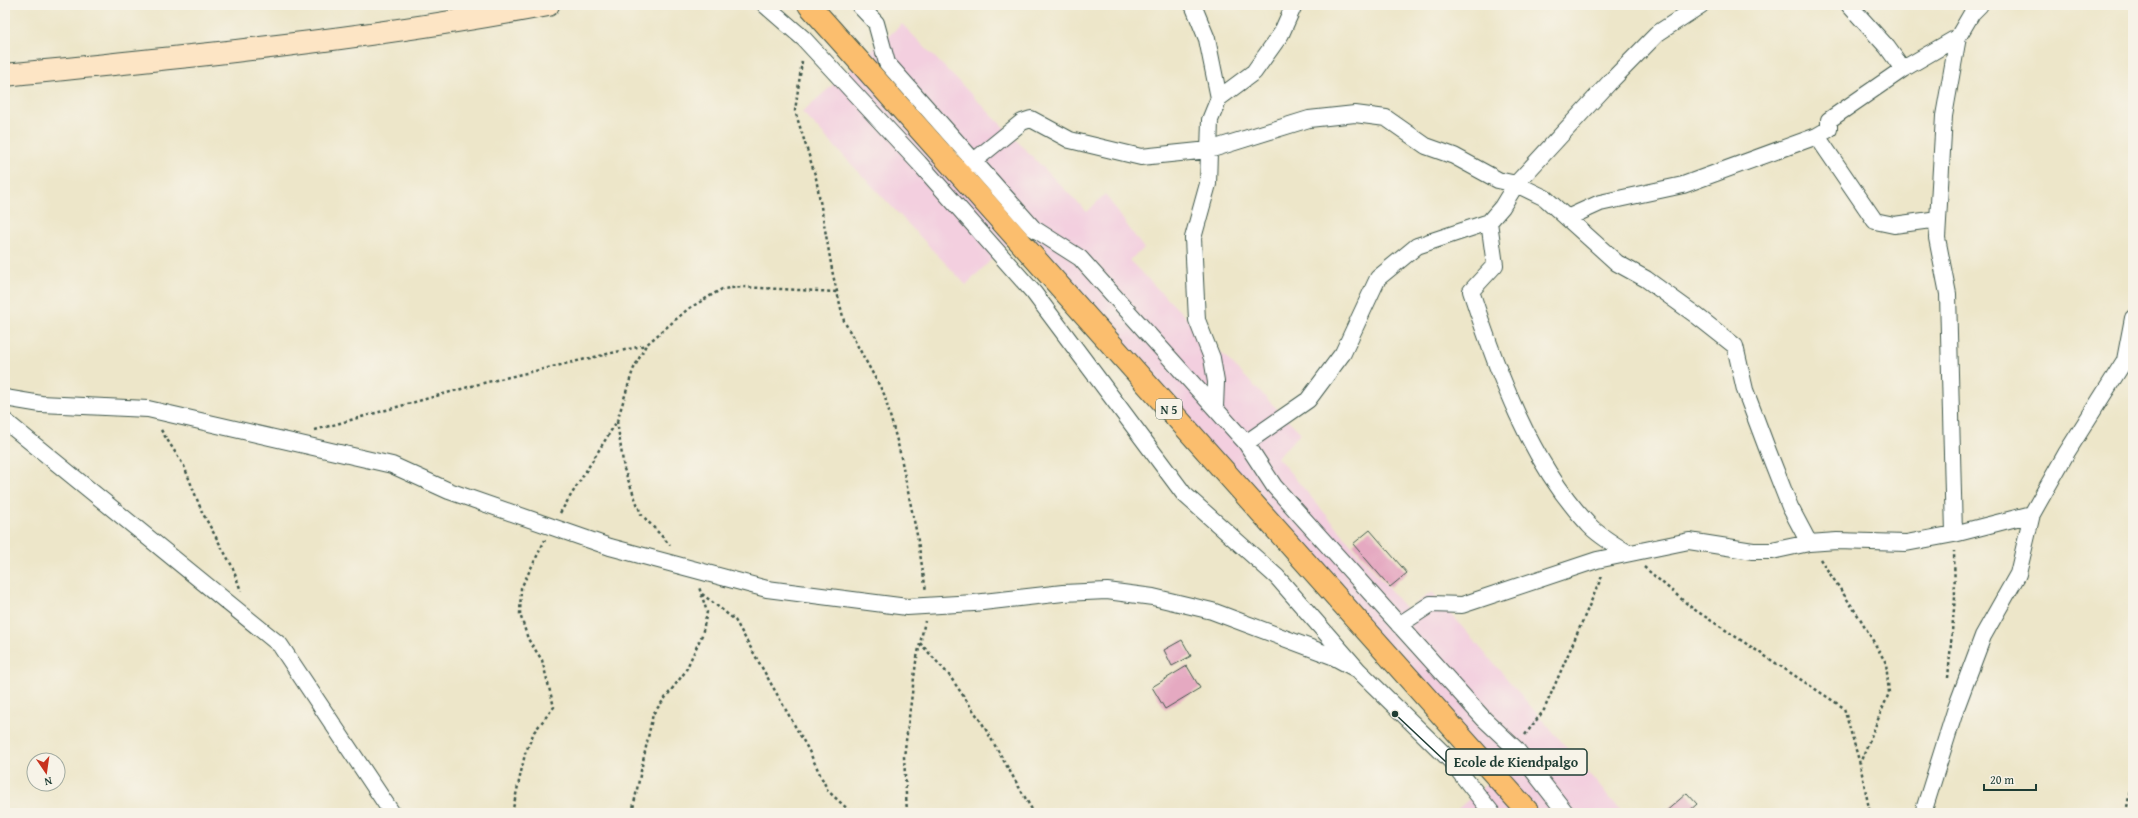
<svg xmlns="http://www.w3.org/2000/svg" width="2138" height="818" font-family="'Gentium Book Plus',serif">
  <rect width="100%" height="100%" fill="#f7f3e8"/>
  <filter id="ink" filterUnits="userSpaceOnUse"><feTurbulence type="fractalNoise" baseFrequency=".025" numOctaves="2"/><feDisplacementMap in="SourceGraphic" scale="8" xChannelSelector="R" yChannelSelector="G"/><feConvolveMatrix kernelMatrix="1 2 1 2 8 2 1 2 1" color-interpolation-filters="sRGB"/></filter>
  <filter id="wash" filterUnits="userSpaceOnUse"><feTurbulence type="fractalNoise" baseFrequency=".012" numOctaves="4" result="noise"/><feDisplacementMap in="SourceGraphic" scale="16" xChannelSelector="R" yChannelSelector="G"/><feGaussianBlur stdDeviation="0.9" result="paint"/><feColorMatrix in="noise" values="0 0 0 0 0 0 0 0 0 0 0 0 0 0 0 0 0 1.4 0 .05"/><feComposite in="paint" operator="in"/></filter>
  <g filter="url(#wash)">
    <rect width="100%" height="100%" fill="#ede6c9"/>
    <path fill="#f3cfdf" d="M902 24 1087 212 1105 194 1144 249 1129 260 1301 433 1277 457 1407 610 1432 592 1623 813H1453L1496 776 1014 237 966 285 802 112Z"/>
    <g id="blocks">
      <path fill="#e5a9c1" d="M1370 530 1407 573 1390 587 1353 544Z
        M1182 640 1191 656 1172 666 1164 650Z
        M1187 666 1200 688 1165 709 1152 687Z
        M1687 793 1697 804 1687 813H1664Z"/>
    </g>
  </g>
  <g filter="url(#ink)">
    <use href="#blocks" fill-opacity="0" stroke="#3e564a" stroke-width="1"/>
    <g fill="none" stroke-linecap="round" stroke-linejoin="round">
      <defs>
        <path id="street" d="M765 5 804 39 919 163 1034 293 1184 494 1277 577 1358 670 1450 760 1492 813
          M859 5 876 23 887 63 1033 228 1080 258 1246 443 1274 486 1484 719 1516 749 1566 813
          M1193 5 1207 39 1219 98 1210 120 1208 184 1193 238 1197 320 1212 358 1216 382 1215 407
          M1849 5 1887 47 1903 69
          M1219 98 1254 72 1281 34 1294 5
          M1817 136 1875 221 1894 225 1938 219
          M958 174 1022 122 1031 119 1070 140 1141 157 1209 150 1309 119 1355 114 1386 118 1426 146 1454 156 1498 180 1516 184 1545 198 1617 263 1646 279 1697 316 1735 346 1745 390 1768 451 1790 507 1809 543
          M1567 218 1600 203 1683 185 1817 136 1829 129V120L1903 69 1958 37 1972 13 1980 5
          M1489 222 1495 265 1471 291C1497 371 1530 463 1589 525 1599 536 1615 545 1628 553
          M5 398 41 404 148 409 392 465 449 491 610 547 767 589 907 607 974 603 1063 593 1107 591 1153 597 1212 611 1332 656 1358 670
          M5 421 280 645 392 813
          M1246 443 1308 400 1343 353 1378 278 1417 246 1489 222 1502 207 1516 184 1609 83 1658 33 1701 5
          M1954 534 1948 294 1937 238 1944 116 1958 37
          M1399 625 1431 604 1462 605 1597 560 1689 541 1753 551H1772L1809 543 1837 541 1906 543 1954 534 2032 514 2067 452 2125 360 2133 318
          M1923 813 1956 708 1983 636 2018 574 2032 514"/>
        <path id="secondary" d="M5 75C187 57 369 39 548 5"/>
        <path id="highway" d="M809 5 1529 813"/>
      </defs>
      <use href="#street" stroke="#3e564a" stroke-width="18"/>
      <use href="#secondary" stroke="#3e564a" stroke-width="24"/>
      <use href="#highway" stroke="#3e564a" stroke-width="24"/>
      <path stroke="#3e564a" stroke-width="2.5" stroke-dasharray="3 3" stroke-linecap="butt" d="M802 61 795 111 816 178 833 275 844 321 884 394 899 448 917 535 926 591
        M617 421 624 469 641 514 670 545
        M161 430 184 466 202 512 232 566 241 591
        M315 430 479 384 646 345
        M560 513 617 421 633 370 646 345 688 309 722 289 742 287 837 292
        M1820 559 1861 620 1886 663 1889 693 1860 763
        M1644 567 1692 608 1844 708 1860 764 1870 813
        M702 594 735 620 808 749 828 791 852 813
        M920 643 949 675 982 723 1034 813
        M1948 678 1955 597 1954 551
        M1525 735 1544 710 1602 576
        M512 813 525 754 534 732 554 707 542 660 528 639 520 614 521 588 545 540
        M632 813 653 714 685 672 702 635 707 612 699 587
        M907 813 904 757 916 662 925 621
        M2126 813 2133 774"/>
      <use href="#street" stroke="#fff" stroke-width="16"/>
      <use href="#secondary" stroke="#fde5c5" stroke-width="22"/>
      <use href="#highway" stroke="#fbbe6e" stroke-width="22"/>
    </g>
  </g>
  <g text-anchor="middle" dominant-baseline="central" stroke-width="3.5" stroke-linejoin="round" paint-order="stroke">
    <rect fill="#f7f3e8" stroke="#60746a" stroke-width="1" x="1156" y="399" width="26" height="20" rx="3"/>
    <g font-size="12" font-weight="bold" fill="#1f3d34">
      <text x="1169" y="409">N 5</text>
    </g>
  </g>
  <path fill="none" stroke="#1f3d34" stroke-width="1.5" d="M1395 714L1446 762"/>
  <circle fill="#1f3d34" stroke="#f7f3e8" stroke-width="1.5" cx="1395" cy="714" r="4"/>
  <rect fill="#f7f3e8" stroke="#1f3d34" stroke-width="1.5" x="1446" y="749" width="141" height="26" rx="4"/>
  <g font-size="14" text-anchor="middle" font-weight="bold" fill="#1f3d34">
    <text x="1516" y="767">Ecole de Kiendpalgo</text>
  </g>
  <rect width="2138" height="818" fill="none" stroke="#f7f3e8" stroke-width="20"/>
  <g transform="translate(46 772) rotate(167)"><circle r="19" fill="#f7f3e8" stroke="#a1aaa0"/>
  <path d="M0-3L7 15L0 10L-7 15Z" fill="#c8321e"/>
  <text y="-6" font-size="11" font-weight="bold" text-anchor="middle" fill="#1f3d34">N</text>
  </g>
  <path d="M1984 784v6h52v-6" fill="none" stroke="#1f3d34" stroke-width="2"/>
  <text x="1990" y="784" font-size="12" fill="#1f3d34" stroke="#f7f3e8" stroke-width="3" paint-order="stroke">20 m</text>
</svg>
